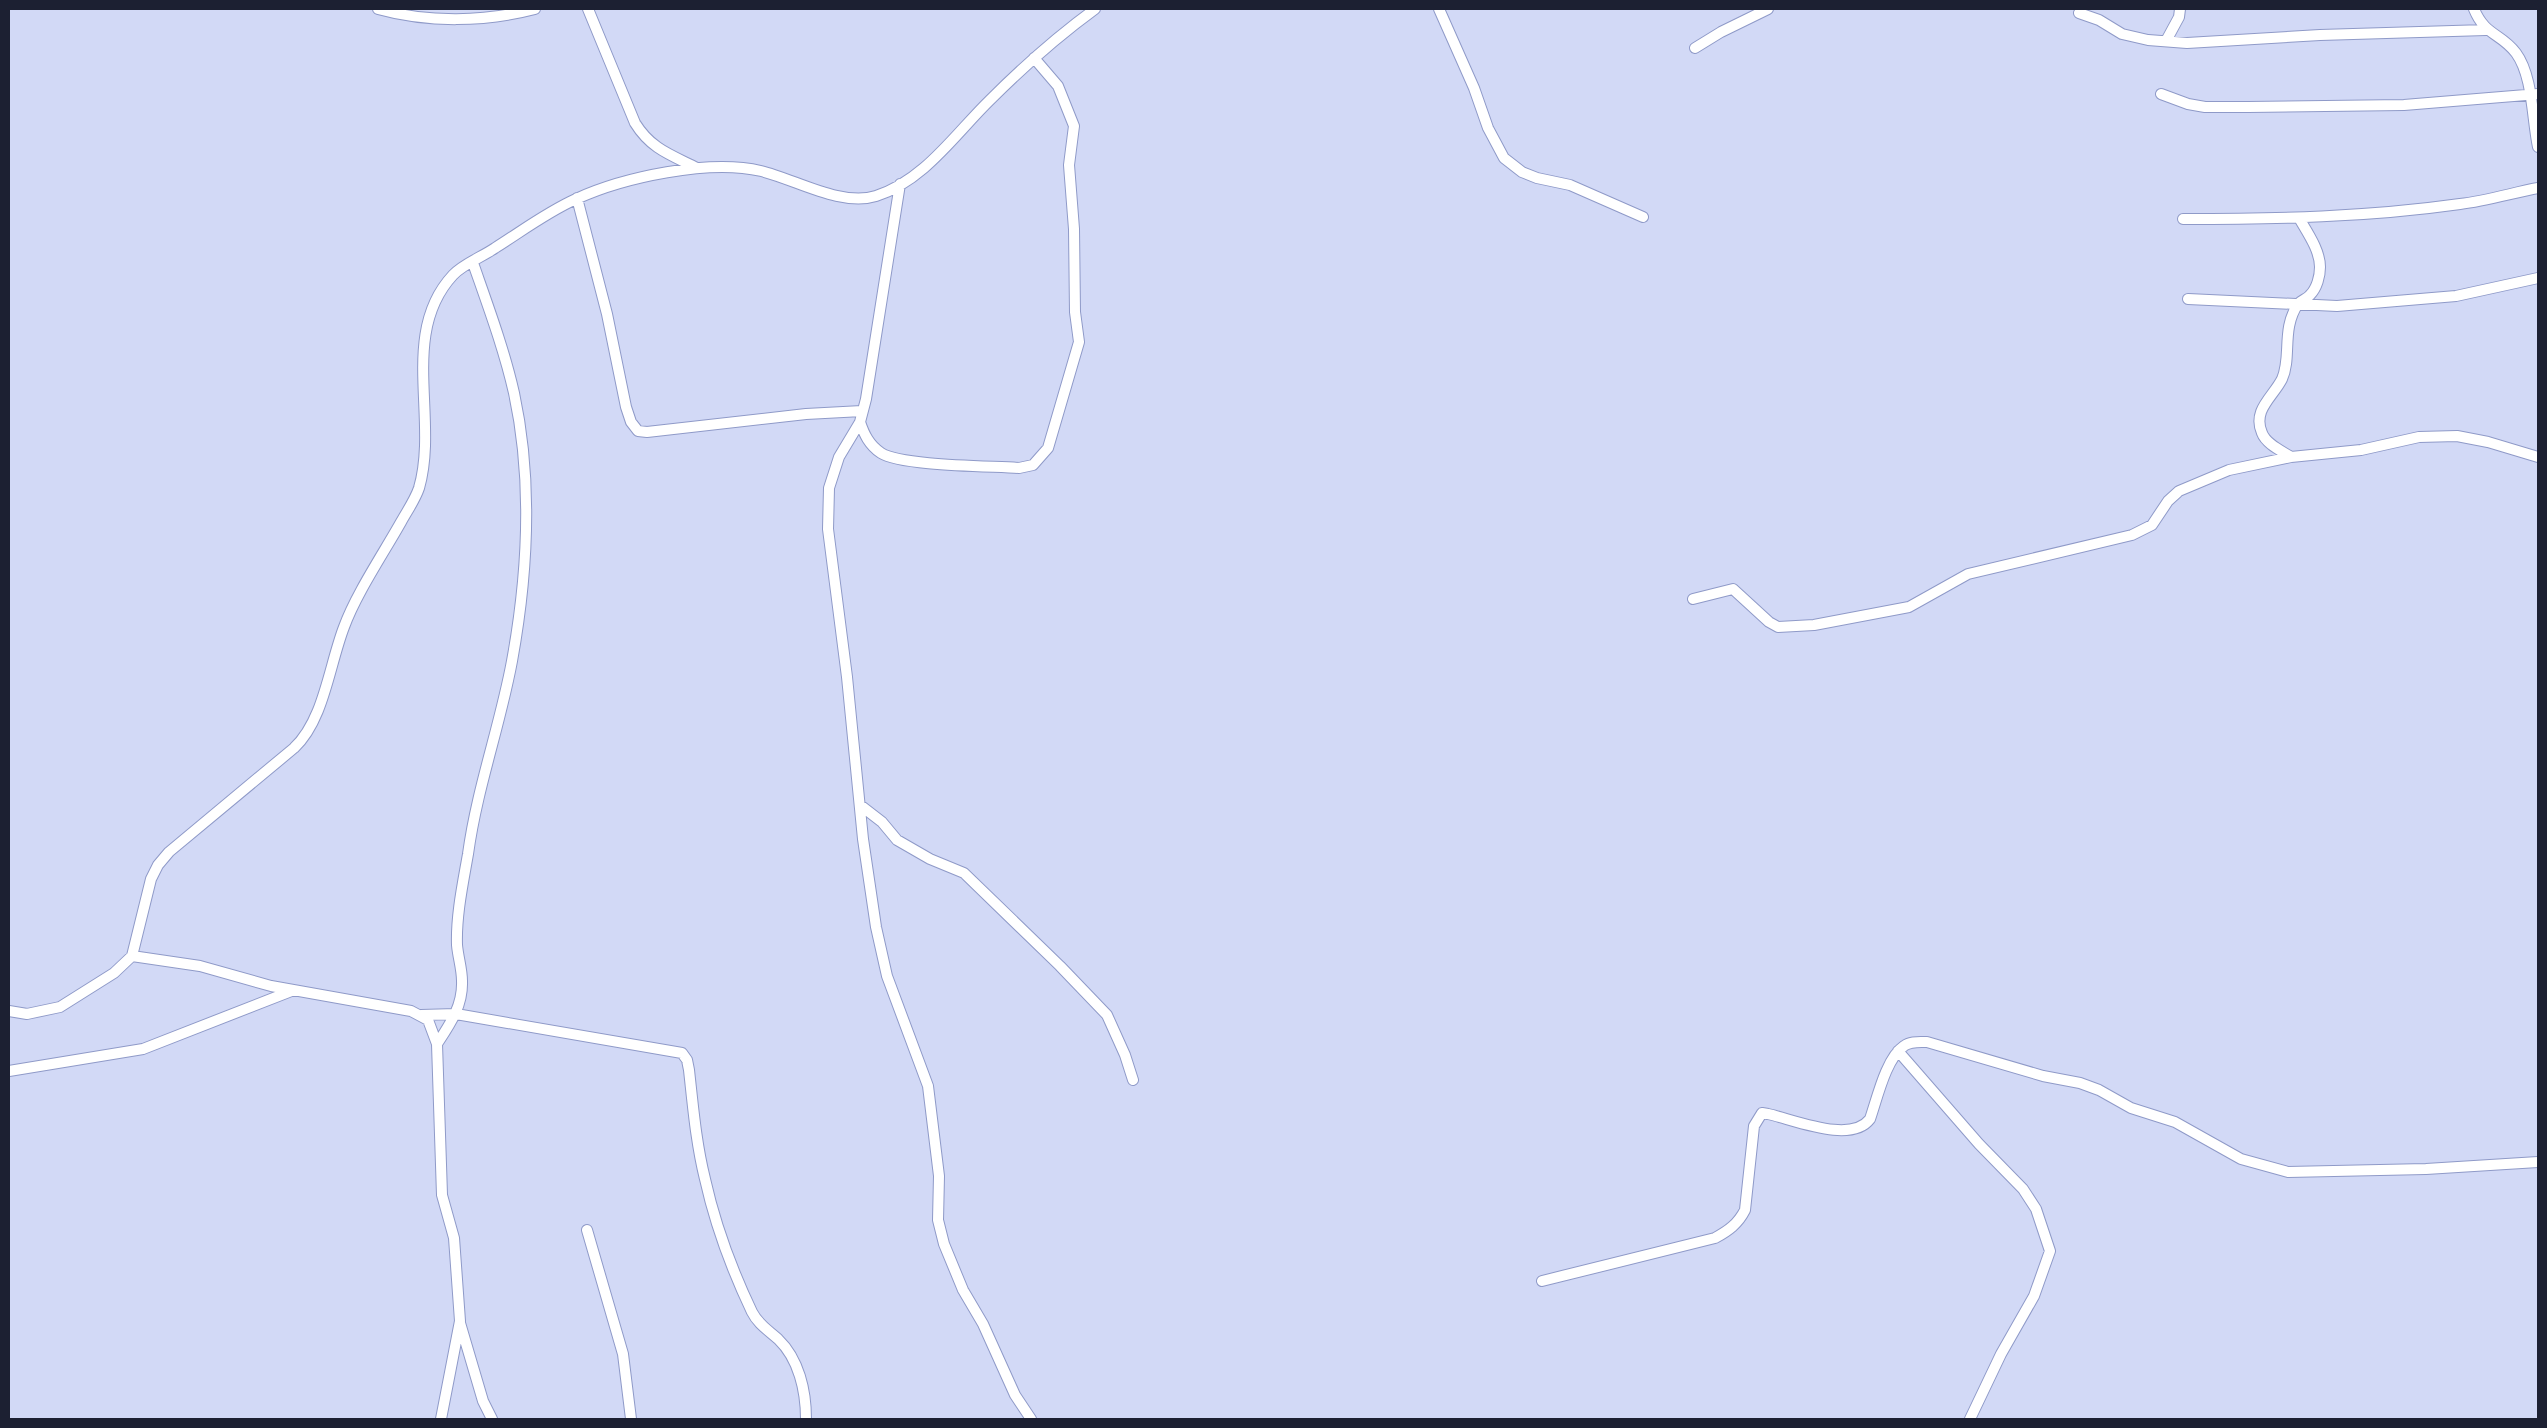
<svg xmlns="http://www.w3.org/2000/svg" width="2547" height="1428" font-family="Bitter,serif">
  <rect width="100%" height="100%" fill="#d2d9f6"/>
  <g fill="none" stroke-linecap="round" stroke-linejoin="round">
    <defs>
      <path id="minor" d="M378 9C428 23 485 22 535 9
        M588 9 635 123C651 149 671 155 697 168
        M1439 9 1474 88 1488 128 1504 158 1522 172 1537 178 1570 185 1643 217
        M2474 9C2485 36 2501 33 2516 53 2533 76 2532 119 2538 147
        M2079 13 2099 20 2122 34 2148 40 2187 43 2320 35 2486 30
        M2166 41 2179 17 2180 9
        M1695 48 1721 32 1768 9
        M2161 94 2188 104 2205 107H2248L2404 105 2538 94
        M900 184 866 399 860 422 839 457 829 488 828 529 847 677 863 839 876 927 887 976 928 1086 939 1176 938 1220 944 1244 963 1290 983 1324 1015 1395 1031 1419
        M577 198 607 314 626 407 631 422 638 431 647 432 806 414 862 411
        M2183 219C2276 219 2368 217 2460 204 2486 201 2512 193 2538 188
        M2188 299 2337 306 2456 296 2538 278
        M860 422C864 434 869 445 881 453 901 466 991 466 1019 468L1033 465 1048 448 1079 342 1075 312 1074 229 1069 165 1074 126 1058 86 1034 58
        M2291 457C2282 451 2266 444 2262 433 2252 410 2273 397 2282 379 2292 357 2281 329 2298 304 2301 300 2307 299 2310 295 2317 288 2320 276 2320 267 2320 250 2307 232 2299 218
        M1693 599 1733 589 1769 622 1778 627 1814 625 1909 607 1968 574 2132 535 2152 525 2168 501 2179 491 2229 470 2291 457 2361 450 2419 437 2457 436 2488 442 2538 457
        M860 805 882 822 897 840 930 859 964 873 1060 966 1107 1015 1125 1055 1133 1080
        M132 956 200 966 271 986 411 1011 428 1020 437 1044 442 1195 454 1238 460 1321 441 1419
        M9 1011 27 1014 60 1007 114 973 132 956 151 879 158 865 169 852 294 748C324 720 329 666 344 627 356 594 383 554 401 522 407 511 415 500 419 488 439 419 399 333 453 275 463 264 482 257 495 248 522 231 547 212 576 199 624 177 709 159 761 171 795 179 841 207 876 196 924 181 956 133 990 100 1023 67 1058 36 1095 9
        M421 1015 456 1014 682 1053 687 1060 689 1070C693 1106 696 1143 705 1179 715 1224 732 1270 752 1312 758 1324 768 1330 778 1339 799 1359 806 1391 806 1419
        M437 1044C450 1024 463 1006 462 981 462 969 458 957 457 945 456 915 463 883 468 854 477 788 500 726 512 661 528 573 533 481 514 393 504 349 488 306 473 263
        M1898 1051 1979 1144 2023 1189 2036 1209 2050 1251 2034 1296 2001 1354 1970 1419
        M9 1071 143 1049 294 990
        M587 1230 623 1354 631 1419
        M1542 1281 1715 1238C1728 1231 1738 1224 1745 1210L1754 1126 1762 1113 1768 1114C1795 1120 1851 1144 1870 1119 1877 1099 1886 1058 1904 1046 1910 1041 1919 1042 1927 1042L2043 1076 2080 1083 2099 1090 2131 1108 2175 1122 2241 1159 2288 1172 2426 1169 2538 1162
        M460 1323 483 1401 492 1419"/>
    </defs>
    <use href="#minor" stroke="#8f9ac8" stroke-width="12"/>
    <use href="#minor" stroke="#fff" stroke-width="10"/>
  </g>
  <rect width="2547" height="1428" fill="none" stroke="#1c2032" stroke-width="20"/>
</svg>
